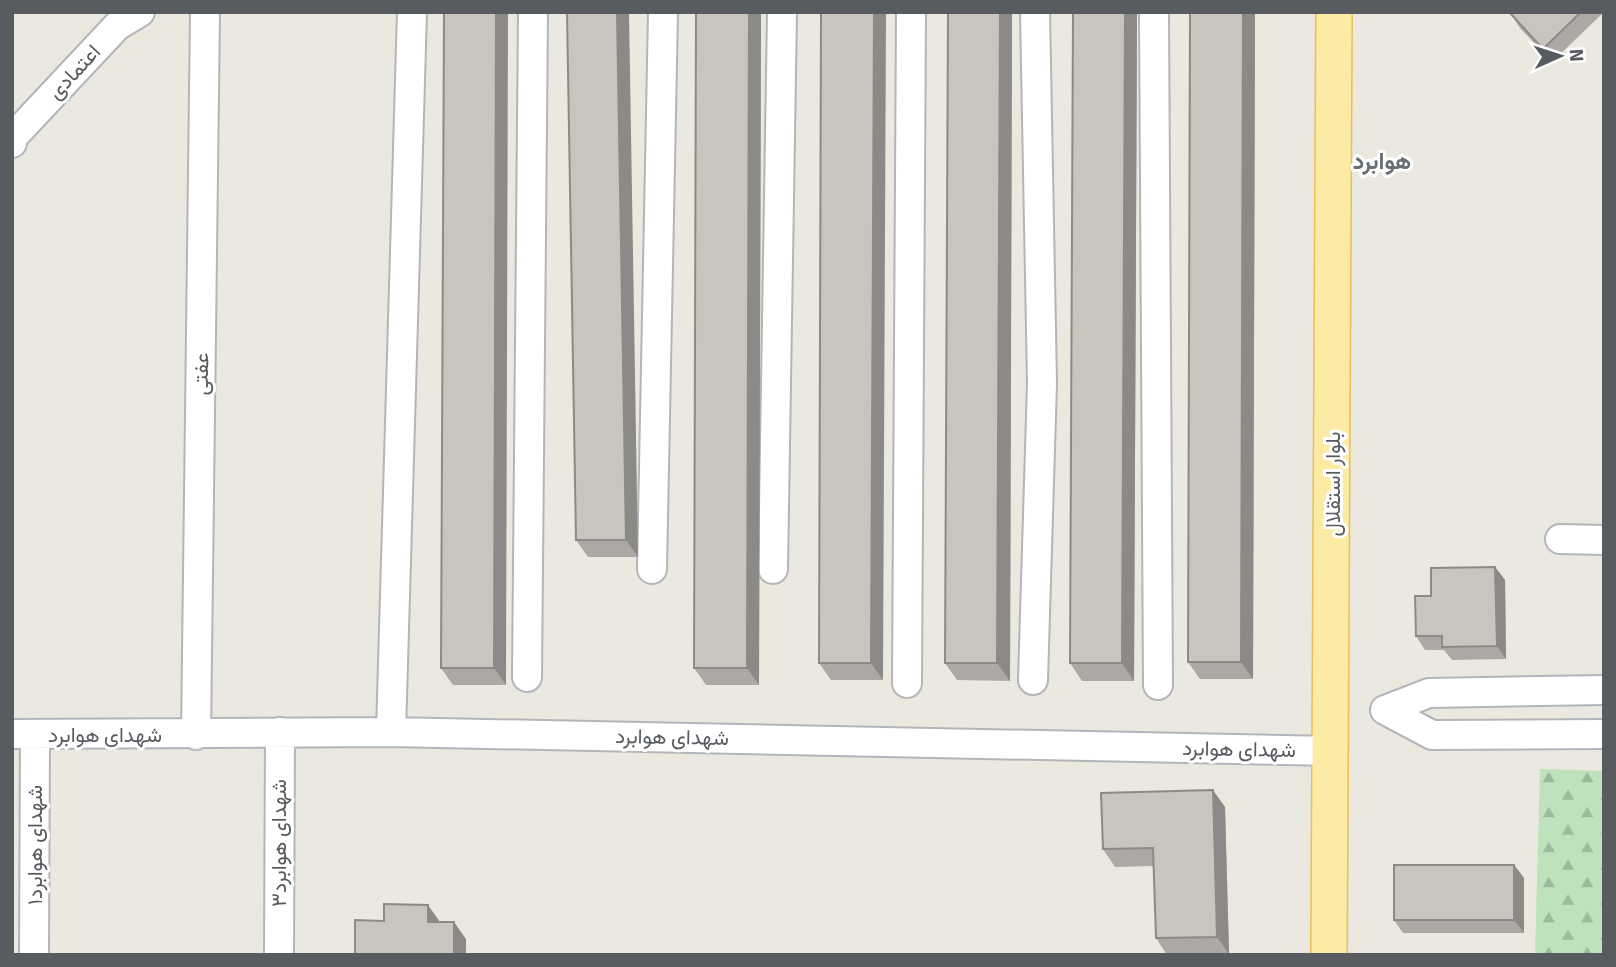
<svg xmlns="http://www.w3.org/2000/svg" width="1616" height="967" font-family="Signika,Vazirmatn,sans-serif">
  <defs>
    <pattern id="forest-firs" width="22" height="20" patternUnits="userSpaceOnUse" patternTransform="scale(1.75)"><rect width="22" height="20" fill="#bde2bc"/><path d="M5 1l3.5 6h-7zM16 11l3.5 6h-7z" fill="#9cba9c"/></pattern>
  </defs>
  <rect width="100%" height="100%" fill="#ebe8e0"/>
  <path fill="url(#forest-firs)" d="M1540 769 1604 771V955H1535Z"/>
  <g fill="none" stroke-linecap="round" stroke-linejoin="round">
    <defs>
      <path id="minor" d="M1154 12 1158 685
        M12 143V138L117 26 140 12
        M1560 539 1604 540
        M652 569 663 12
        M773 569 782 12
        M527 677 533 12
        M1033 680 1042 383 1035 12
        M907 683 911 12
        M1385 710 1432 735 1604 734
        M1385 710 1429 693 1604 690
        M391 732 412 12
        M12 734 391 732 1332 751
        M196 735 205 12
        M34 955 35 735
        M279 955 280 732"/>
      <path id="major" d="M1329 955 1334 12"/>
    </defs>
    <use href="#minor" stroke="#b2b6ba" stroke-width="32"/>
    <use href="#major" stroke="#eabe5a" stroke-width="38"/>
    <use href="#minor" stroke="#fff" stroke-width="28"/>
    <use href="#major" stroke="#fbeba5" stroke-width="35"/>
  </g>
  <path fill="#aca9a4" d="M444 12 506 685H453L441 668Z
    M567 12 638 557H588L576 540Z
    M696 12H761L759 685H706L694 668Z
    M821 12 883 680H831L819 663Z
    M948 12H1012L1010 681 957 680 945 663Z
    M1073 12H1137L1134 681H1082L1070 663Z
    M1190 12H1255L1253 679H1200L1188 662Z
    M1513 12H1604L1552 62 1520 28 1511 14Z
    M1495 567 1505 580 1506 659 1452 660 1444 650H1425L1416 636 1431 596Z
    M1225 807 1229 954 1167 955 1156 938 1153 866 1115 867 1103 849Z
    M1514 865 1524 878V933H1403L1394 920Z"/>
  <path fill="#8c8a86" d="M496 12H508L506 685 494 668Z
    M617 12H629L638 557 626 540Z
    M749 12H761L759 685 747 668Z
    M874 12H886L883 680 871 663Z
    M1000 12H1012L1010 681 997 663Z
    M1125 12H1137L1134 681 1122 663Z
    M1243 12H1255L1253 679 1241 662Z
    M1495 567 1505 580 1506 659 1497 646Z
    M1213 790 1225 807 1229 954 1217 937Z
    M1514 865 1524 878V933L1514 920Z
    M428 905 440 922H428Z
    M454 922 466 939V955H454Z"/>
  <path fill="#c8c5bf" stroke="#8c8a86" stroke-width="2" d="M444 12H496L494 668H441Z
    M567 12H617L626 540H576Z
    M696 12H749L747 668H694Z
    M821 12H874L871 663H819Z
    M948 12H1000L997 663H945Z
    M1073 12H1125L1122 663H1070Z
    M1190 12H1243L1241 662H1188Z
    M1513 12H1581L1543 49 1511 14Z
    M1495 567 1497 646 1442 647V636H1416L1415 596H1431V568Z
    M1213 790 1217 937 1156 938 1153 848 1103 849 1101 793Z
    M1394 865H1514V920H1394Z
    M384 904 428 905V922H454V955H355V920L384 921Z"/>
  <g text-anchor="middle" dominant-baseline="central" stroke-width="6" stroke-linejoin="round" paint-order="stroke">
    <g font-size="21" fill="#585c60" stroke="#fff">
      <text transform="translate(74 72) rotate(-47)">اعتمادی</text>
      <text transform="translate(201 374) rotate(-89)">عفتی</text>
      <text transform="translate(1333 484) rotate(-90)">بلوار استقلال</text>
      <text x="105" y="735">شهدای هوابرد</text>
      <text transform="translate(672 737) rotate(1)">شهدای هوابرد</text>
      <text transform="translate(1239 749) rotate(1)">شهدای هوابرد</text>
      <text transform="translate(279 843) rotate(-90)">۳شهدای هوابرد</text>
      <text transform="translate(35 845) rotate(-90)">شهدای هوابرد۱</text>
    </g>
    <g font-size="23" font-weight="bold" fill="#696e72" stroke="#fff">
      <text x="1382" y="161">هوابرد</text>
    </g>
  </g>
  <rect width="1616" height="967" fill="none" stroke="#585c60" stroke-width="28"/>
  <g transform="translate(1560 56) rotate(87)" stroke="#ffffff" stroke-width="5" paint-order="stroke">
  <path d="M0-5L12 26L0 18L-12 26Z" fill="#585c60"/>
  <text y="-10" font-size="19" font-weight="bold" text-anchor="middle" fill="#585c60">N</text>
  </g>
</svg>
